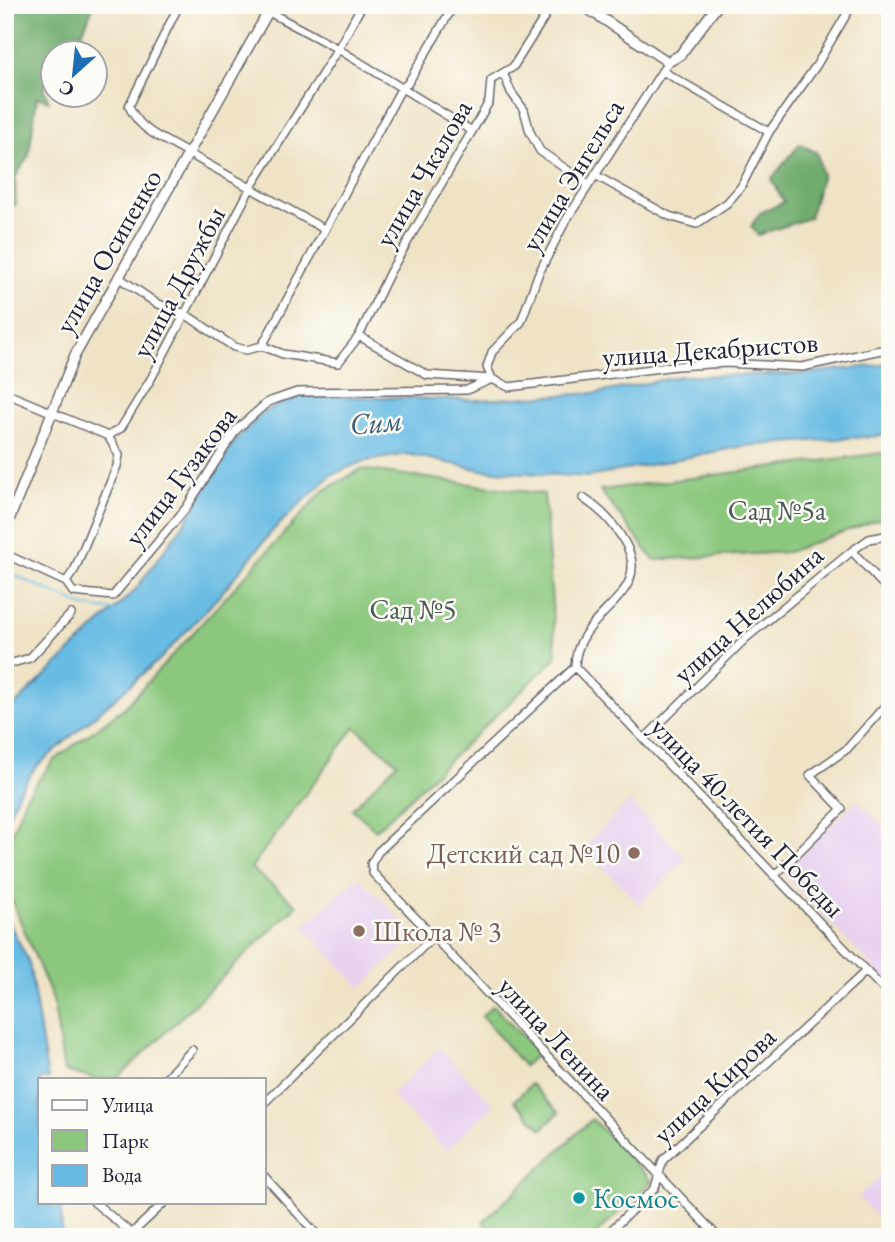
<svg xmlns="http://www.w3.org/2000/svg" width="895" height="1242" font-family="'EB Garamond',serif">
  <rect width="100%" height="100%" fill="#fdfcf7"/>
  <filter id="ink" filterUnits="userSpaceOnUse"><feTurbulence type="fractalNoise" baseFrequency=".0143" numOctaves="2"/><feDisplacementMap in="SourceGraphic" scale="14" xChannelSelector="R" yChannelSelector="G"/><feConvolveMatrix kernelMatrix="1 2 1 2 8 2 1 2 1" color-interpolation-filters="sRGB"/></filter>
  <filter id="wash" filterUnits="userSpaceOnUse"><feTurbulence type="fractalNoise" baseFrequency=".00686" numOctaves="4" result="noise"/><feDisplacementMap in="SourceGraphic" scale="28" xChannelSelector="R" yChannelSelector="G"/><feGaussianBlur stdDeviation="1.57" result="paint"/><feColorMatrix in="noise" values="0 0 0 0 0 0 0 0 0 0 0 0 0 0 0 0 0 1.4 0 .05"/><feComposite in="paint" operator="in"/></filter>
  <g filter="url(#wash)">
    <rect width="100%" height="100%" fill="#eee3c5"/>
    <path fill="#e7d2ef" d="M857 800 890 833V985L782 873Z
      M629 801 686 858 640 904 583 848Z
      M359 877 415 935 361 988 303 927Z
      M439 1048 494 1105 446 1151 391 1095Z
      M890 1168V1231L858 1197Z"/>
    <path fill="#8bc87e" stroke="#56755c" stroke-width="2" d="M890 452V515L788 552 654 560 600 490Z
      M361 469 544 494 556 658 376 830 352 809 397 763 355 727 251 868 297 905 117 1079H96L64 1071 53 1000 10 896V838L25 798 53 761 125 707 323 491Z
      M493 1005 538 1053 524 1066 482 1016Z
      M531 1084 559 1113 542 1129 514 1101Z
      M592 1119 652 1181 593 1237H497L483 1222Z"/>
    <path fill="#70ac6d" stroke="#496754" stroke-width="2" d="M5 5H94L74 52H52V69L44 89 49 101 37 97 29 155 15 178 16 204 6 212Z
      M800 144 817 153 822 175 809 218 758 235 751 226 760 213 784 202 771 179Z"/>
    <path fill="#67bbe3" stroke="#446e8f" stroke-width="2" d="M890 361V435L744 446 588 477 481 470 407 454 361 462 331 475 274 529 220 595 161 658 35 768 18 793 5 824V714L135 590 185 522 235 441 264 412 299 395 477 400 598 393 681 376 798 374 882 365Z
      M5 915 29 962 48 1079H40V1202H61L62 1237H5Z"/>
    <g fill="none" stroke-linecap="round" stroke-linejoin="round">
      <path stroke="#67bbe3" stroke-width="2" d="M5 571 85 607 115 611"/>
    </g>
  </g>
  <g filter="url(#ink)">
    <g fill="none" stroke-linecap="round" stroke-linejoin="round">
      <defs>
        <path id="minor" d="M179 5 129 106C136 121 144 128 157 136L324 229
          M256 5 338 49 472 131
          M668 62 565 222 538 275 521 322 492 352 487 367 492 379 509 387 676 366 726 363 802 367 890 348
          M664 72 769 132
          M504 75 511 92 524 110 530 132 540 151 589 185
          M595 175 669 216 696 224 727 203 741 187 769 132 816 66 852 5
          M118 277 156 303 185 314 234 347 246 350 262 346 283 354 338 363 359 336 390 272 489 102 491 80 513 67 552 5
          M359 336 427 375 492 379
          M262 346 401 89 408 83 454 5
          M5 393 108 436
          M583 498C601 510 613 522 624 541 658 598 575 610 575 667L378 852 371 864 373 873 718 1237
          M852 551 890 592
          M5 554 66 582 73 592 113 596 186 508 236 430 268 402 297 392 467 390 492 379
          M66 582 75 569 117 466 119 455 108 436 121 428 152 377 251 187 338 49 362 5
          M5 665 30 658 71 614
          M575 667 890 996
          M644 739 746 638 852 551 869 539 890 535
          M774 876 842 809 810 775 847 749 890 700
          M165 1079 192 1050
          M264 1103 433 937
          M264 1176 319 1237
          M94 1202 131 1233
          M128 1237 165 1202
          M604 1237 655 1188 663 1160 866 971"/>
        <path id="major" d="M582 5 668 62 680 55 718 5
          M5 530 75 355 272 5"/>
      </defs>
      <use href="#minor" stroke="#69666b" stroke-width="10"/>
      <use href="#major" stroke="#69666b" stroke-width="12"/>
      <use href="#minor" stroke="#fff" stroke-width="7"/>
      <use href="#major" stroke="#fff" stroke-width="9"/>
    </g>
  </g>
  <g fill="#8d6e63" stroke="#fdfcf7" stroke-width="2.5">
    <circle cx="634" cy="853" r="7"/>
    <circle cx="359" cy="931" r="7"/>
  </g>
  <circle fill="#0f9aa8" stroke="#fdfcf7" stroke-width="2.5" cx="579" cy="1198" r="7"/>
  <g text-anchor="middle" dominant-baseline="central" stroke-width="5" stroke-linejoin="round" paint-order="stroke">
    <g font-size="28" fill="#22223b" stroke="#fdfcf7">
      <text transform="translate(423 173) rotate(-60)">улица Чкалова</text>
      <text transform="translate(572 175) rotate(-59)">улица Энгельса</text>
      <text transform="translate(108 251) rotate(-60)">улица Осипенко</text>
      <text transform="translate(178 282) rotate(-62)">улица Дружбы</text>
      <text transform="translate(710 349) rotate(-4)">улица Декабристов</text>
      <text transform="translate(180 476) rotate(-53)">улица Гузакова</text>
      <text transform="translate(748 614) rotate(-42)">улица Нелюбина</text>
      <text transform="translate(748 817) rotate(46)">улица 40-летия Победы</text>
      <text transform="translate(557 1038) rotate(47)">улица Ленина</text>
      <text transform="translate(714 1085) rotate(-43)">улица Кирова</text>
    </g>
    <g font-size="28" fill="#475c52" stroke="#fdfcf7">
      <text x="777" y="510">Сад №5а</text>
      <text x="413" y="609">Сад №5</text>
    </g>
    <g font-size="28" fill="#785e54" stroke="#fdfcf7" text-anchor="end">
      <text x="620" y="853">Детский сад №10</text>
      <text x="373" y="931" text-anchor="start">Школа № 3</text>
    </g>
    <g font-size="28" fill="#0d838f" stroke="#fdfcf7" text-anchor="start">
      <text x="593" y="1198">Космос</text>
    </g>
    <g font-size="30" font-style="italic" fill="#3e5f7e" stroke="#fdfcf7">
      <text transform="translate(376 422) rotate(-5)">Сим</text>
    </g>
  </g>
  <rect width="895" height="1242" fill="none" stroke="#fdfcf7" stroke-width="28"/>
  <rect x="38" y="1078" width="228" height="126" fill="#fdfcf7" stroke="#a5a5ac" stroke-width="2"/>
  <rect x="52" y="1100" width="35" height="10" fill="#ffffff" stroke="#a5a5ac" stroke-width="2"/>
  <text x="102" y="1112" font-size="21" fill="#22223b">Улица</text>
  <rect x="52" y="1130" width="35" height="21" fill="#8bc87e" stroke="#a5a5ac" stroke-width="2"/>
  <text x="102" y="1148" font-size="21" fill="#22223b">Парк</text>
  <rect x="52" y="1165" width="35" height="21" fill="#67bbe3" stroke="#a5a5ac" stroke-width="2"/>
  <text x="102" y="1182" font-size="21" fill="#22223b">Вода</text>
  <g transform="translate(74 74) rotate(207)"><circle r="33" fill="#fdfcf7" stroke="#a5a5ac" stroke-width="2"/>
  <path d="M0-5L12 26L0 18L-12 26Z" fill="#1f6fb2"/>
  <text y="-10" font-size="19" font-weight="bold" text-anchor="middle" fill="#22223b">С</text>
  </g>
</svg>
